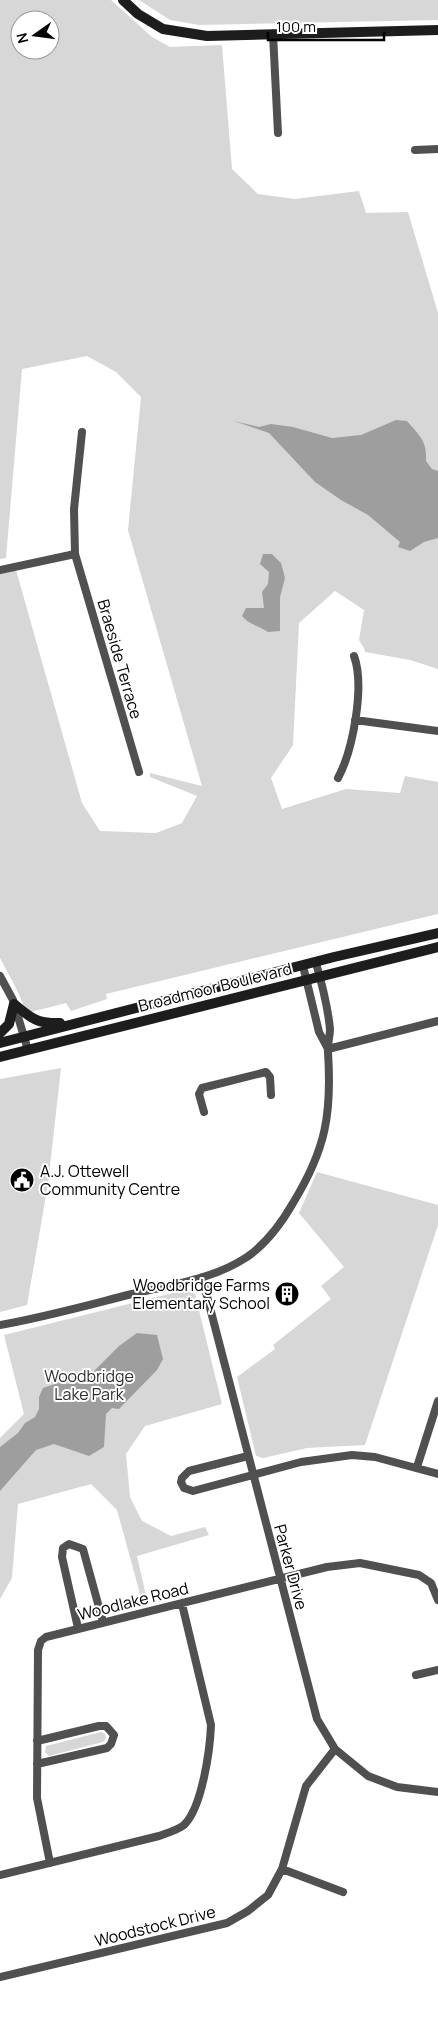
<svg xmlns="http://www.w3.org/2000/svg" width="438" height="2023" font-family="Manrope,sans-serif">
  <rect width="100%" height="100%" fill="#fff"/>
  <path fill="#d7d7d7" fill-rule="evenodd" d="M0 0H111L152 37 170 47 222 45 232 169 258 194 295 199 359 191 366 213 408 212 438 313V669L410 660 365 652 364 648 359 640 364 610 335 591 299 623 293 745 271 778 282 809 346 789 400 793 405 776 438 782V914L106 994 107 999 71 1011 66 1003 27 1013 16 988 0 958V574L16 570 82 803 100 831 156 833 182 823 197 796 150 777V773L202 786 128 530 141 397 116 372 87 356 22 369 6 558 0 559ZM20 20H50V50H20Z
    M139 0H438V20L199 25 170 20Z
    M61 1068 48 1184 27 1305 0 1312V1079Z
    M317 1172 438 1205V1225L365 1445 307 1448 263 1458 256 1456 237 1377 275 1349 273 1345 331 1299 321 1286 344 1267 299 1213Z
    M185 1290 195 1294 222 1404 145 1426 126 1454 130 1497 142 1521 171 1536 205 1527 209 1535 137 1556 147 1600 142 1601 117 1510 91 1484 18 1504 12 1578 0 1599V1438L24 1414 4 1335Z
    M101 1732 105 1734 106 1739 103 1742 49 1756 45 1752 46 1746Z"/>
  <path fill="#9e9e9e" d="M396 420 407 421C420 436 427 441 426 461L432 469 438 471V538L424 542 410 551 398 547 400 542 368 515 341 500 315 482 269 433 234 421 259 427 271 424 293 427 332 438 361 435Z
    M263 554H272L281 563 285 578 280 597V631L268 632C259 626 248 624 242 616L246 608H264L262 592 268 584 269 572 260 564Z
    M137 1333 157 1335 163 1359 157 1370 119 1409 112 1408 106 1414 104 1447 89 1456 54 1444 36 1450 0 1491V1447L18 1433 25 1423 35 1417 39 1409V1397L43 1388 58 1383 73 1384 86 1379 119 1346Z"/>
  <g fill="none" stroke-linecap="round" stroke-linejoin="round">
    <path stroke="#505050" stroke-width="8" d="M273 34 278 133
      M415 150 438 149
      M82 432 74 509 75 554 139 772
      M0 570 75 554
      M355 720 438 731
      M338 778C353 750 365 686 354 656
      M303 966 319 1032 328 1049
      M0 976 13 1000 28 1050
      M328 1049 438 1021
      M204 1112 199 1094 202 1088 266 1072 270 1077 271 1095
      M202 1277 317 1719 335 1749 368 1776 397 1787 438 1792
      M0 1325C45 1317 88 1305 132 1294 171 1285 214 1279 247 1257 267 1243 281 1224 293 1203 326 1149 332 1114 328 1052 327 1044 330 1037 330 1029 328 1008 322 984 316 963
      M248 1456 189 1471 182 1478 181 1482 184 1488 193 1491 301 1462 352 1455 375 1457 438 1474
      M417 1467 438 1401
      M78 1628 62 1557 63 1548 69 1544 83 1549 103 1622
      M416 1675 438 1670
      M37 1741 99 1726H106L114 1735 111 1744 107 1748 37 1764
      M50 1863 37 1798 38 1650 41 1641 46 1637 327 1567 360 1563 419 1575 431 1583 438 1600
      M282 1869 343 1892
      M0 1875 159 1836C167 1833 178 1830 184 1825 202 1808 210 1750 211 1725L182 1604
      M0 1977 227 1923 248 1911 268 1895 282 1869 306 1786 335 1749"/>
    <path stroke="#1d1d1d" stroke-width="10" d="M123 0 138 14 163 29 207 36 438 30
      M0 1033 9 1024 14 1004C31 1018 37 1024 60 1023
      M0 1043 334 957 438 933
      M0 1057 438 947"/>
  </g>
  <defs>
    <symbol id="civic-disc" viewBox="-11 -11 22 22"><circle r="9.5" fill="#000" stroke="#fff"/><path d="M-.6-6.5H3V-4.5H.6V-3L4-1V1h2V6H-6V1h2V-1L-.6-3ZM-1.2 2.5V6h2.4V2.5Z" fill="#fff"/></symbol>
    <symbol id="building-disc" viewBox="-11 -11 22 22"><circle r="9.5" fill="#000" stroke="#fff"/><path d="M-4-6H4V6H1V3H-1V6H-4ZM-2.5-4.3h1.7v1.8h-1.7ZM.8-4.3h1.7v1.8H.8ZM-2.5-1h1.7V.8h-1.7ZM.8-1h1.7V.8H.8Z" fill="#fff"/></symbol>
  </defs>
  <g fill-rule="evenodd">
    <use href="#civic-disc" x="8" y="1166" width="28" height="28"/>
    <use href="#building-disc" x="273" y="1280" width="28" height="28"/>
  </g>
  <g text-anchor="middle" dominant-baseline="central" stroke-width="4" stroke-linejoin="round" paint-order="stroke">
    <g font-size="16" fill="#000" stroke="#fff">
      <text transform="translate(120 659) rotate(74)">Braeside Terrace</text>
      <text transform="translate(215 987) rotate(-14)">Broadmoor Boulevard</text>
      <text transform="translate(291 1567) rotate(75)">Parker Drive</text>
      <text transform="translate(133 1601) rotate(-14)">Woodlake Road</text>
      <text transform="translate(155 1926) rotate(-14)">Woodstock Drive</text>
    </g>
    <g font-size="16" fill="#000" stroke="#fff" text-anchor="start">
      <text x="40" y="1171">A.J. Ottewell<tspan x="40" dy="18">Community Centre</tspan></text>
      <text x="270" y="1285" text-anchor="end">Woodbridge Farms<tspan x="270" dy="18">Elementary School</tspan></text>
    </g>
    <g font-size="16" fill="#2e2e2e" stroke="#fff">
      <text x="89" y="1376">Woodbridge<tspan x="89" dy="18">Lake Park</tspan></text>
    </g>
  </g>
  <g transform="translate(35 35) rotate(256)"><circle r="24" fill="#ffffff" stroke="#999999"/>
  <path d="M0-4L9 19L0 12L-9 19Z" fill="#000000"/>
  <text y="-8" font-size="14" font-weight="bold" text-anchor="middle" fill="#000000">N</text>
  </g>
  <path d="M268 32v8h116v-8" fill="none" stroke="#000000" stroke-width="2.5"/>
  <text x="276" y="32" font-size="15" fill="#000000" stroke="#ffffff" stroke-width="4" paint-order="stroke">100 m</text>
</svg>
